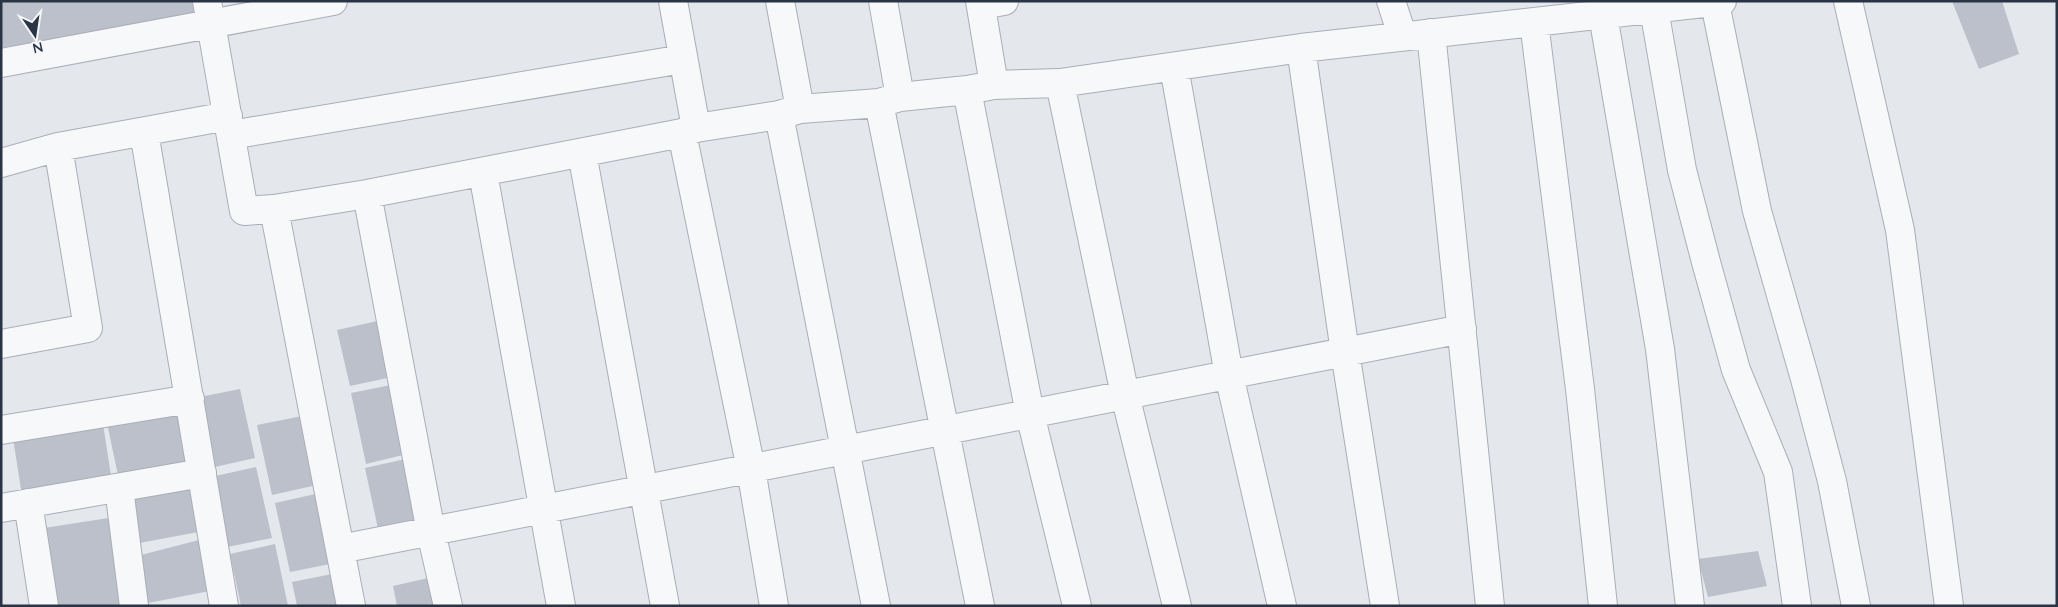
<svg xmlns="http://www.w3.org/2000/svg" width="2058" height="607" font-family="Quicksand,sans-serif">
  <rect width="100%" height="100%" fill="#e4e7ec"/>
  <path fill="#bbc0ca" d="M1 1H192L196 16 1 48Z
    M1952 1H2002L2019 54 1979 69Z
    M382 320 392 377 350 386 337 330Z
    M396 384 411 453 366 464 351 393Z
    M240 389 255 458 210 468 195 398Z
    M181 409 192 466 119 480 107 423Z
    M302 416 317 485 272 495 257 425Z
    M103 424 112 482 22 496 13 438Z
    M410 458 425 528 380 538 365 468Z
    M256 467 272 538 227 547 211 477Z
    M195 485 204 531 134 544 126 499Z
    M320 493 335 563 290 572 275 503Z
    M115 517 129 606H57L44 528Z
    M203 539 215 590 143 604 137 556Z
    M275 544 288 606H241L230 554Z
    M1758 551 1767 586 1708 597 1698 559Z
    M337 573 344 606H297L292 582Z
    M437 576 444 606H397L393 586Z"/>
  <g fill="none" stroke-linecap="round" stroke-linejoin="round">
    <defs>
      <path id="street" d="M207 1 244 211 274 209 367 194 682 133 696 128 779 115 800 109 879 103 900 97 967 90 994 85 1060 83 1301 48 1722 1
        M673 1 696 128
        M780 1 800 109
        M883 1 900 97
        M980 1 994 85
        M1391 1 1402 35
        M1848 1 1900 230 1949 606
        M1715 3 1757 211 1805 379 1832 481 1856 606
        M981 5 1004 1
        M1654 9 1682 170 1706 262 1736 370 1778 472 1797 606
        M1603 15 1660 349 1690 606
        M1534 22 1580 389 1603 606
        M1431 33 1490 606
        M1301 48 1345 352 1385 606
        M1 63 333 1
        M1174 67 1229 375 1282 606
        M1060 83 1125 395 1177 606
        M967 90 1030 414 1077 606
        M879 103 980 606
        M779 115 876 606
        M144 132 224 606
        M682 133 751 469 774 606
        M231 135 683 59
        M582 153 665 606
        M1 163 58 147 228 116
        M483 173 561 606
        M367 194 431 532 448 606
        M274 209 351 606
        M1 344 88 328 58 147
        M1 430 190 399
        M119 488 134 606
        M28 503 44 606
        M1 508 202 473
        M340 549 1462 329"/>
    </defs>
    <use href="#street" stroke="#a9aeb7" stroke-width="30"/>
    <use href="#street" stroke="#f7f8fa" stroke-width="28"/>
  </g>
  <rect width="2058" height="607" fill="none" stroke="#2b3445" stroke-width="5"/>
  <g transform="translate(35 35) rotate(167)" stroke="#f4f6f9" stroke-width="4" paint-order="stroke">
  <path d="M0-4L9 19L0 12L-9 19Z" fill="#2b3445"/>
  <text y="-8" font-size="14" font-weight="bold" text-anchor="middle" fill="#2b3445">N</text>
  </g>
</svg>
